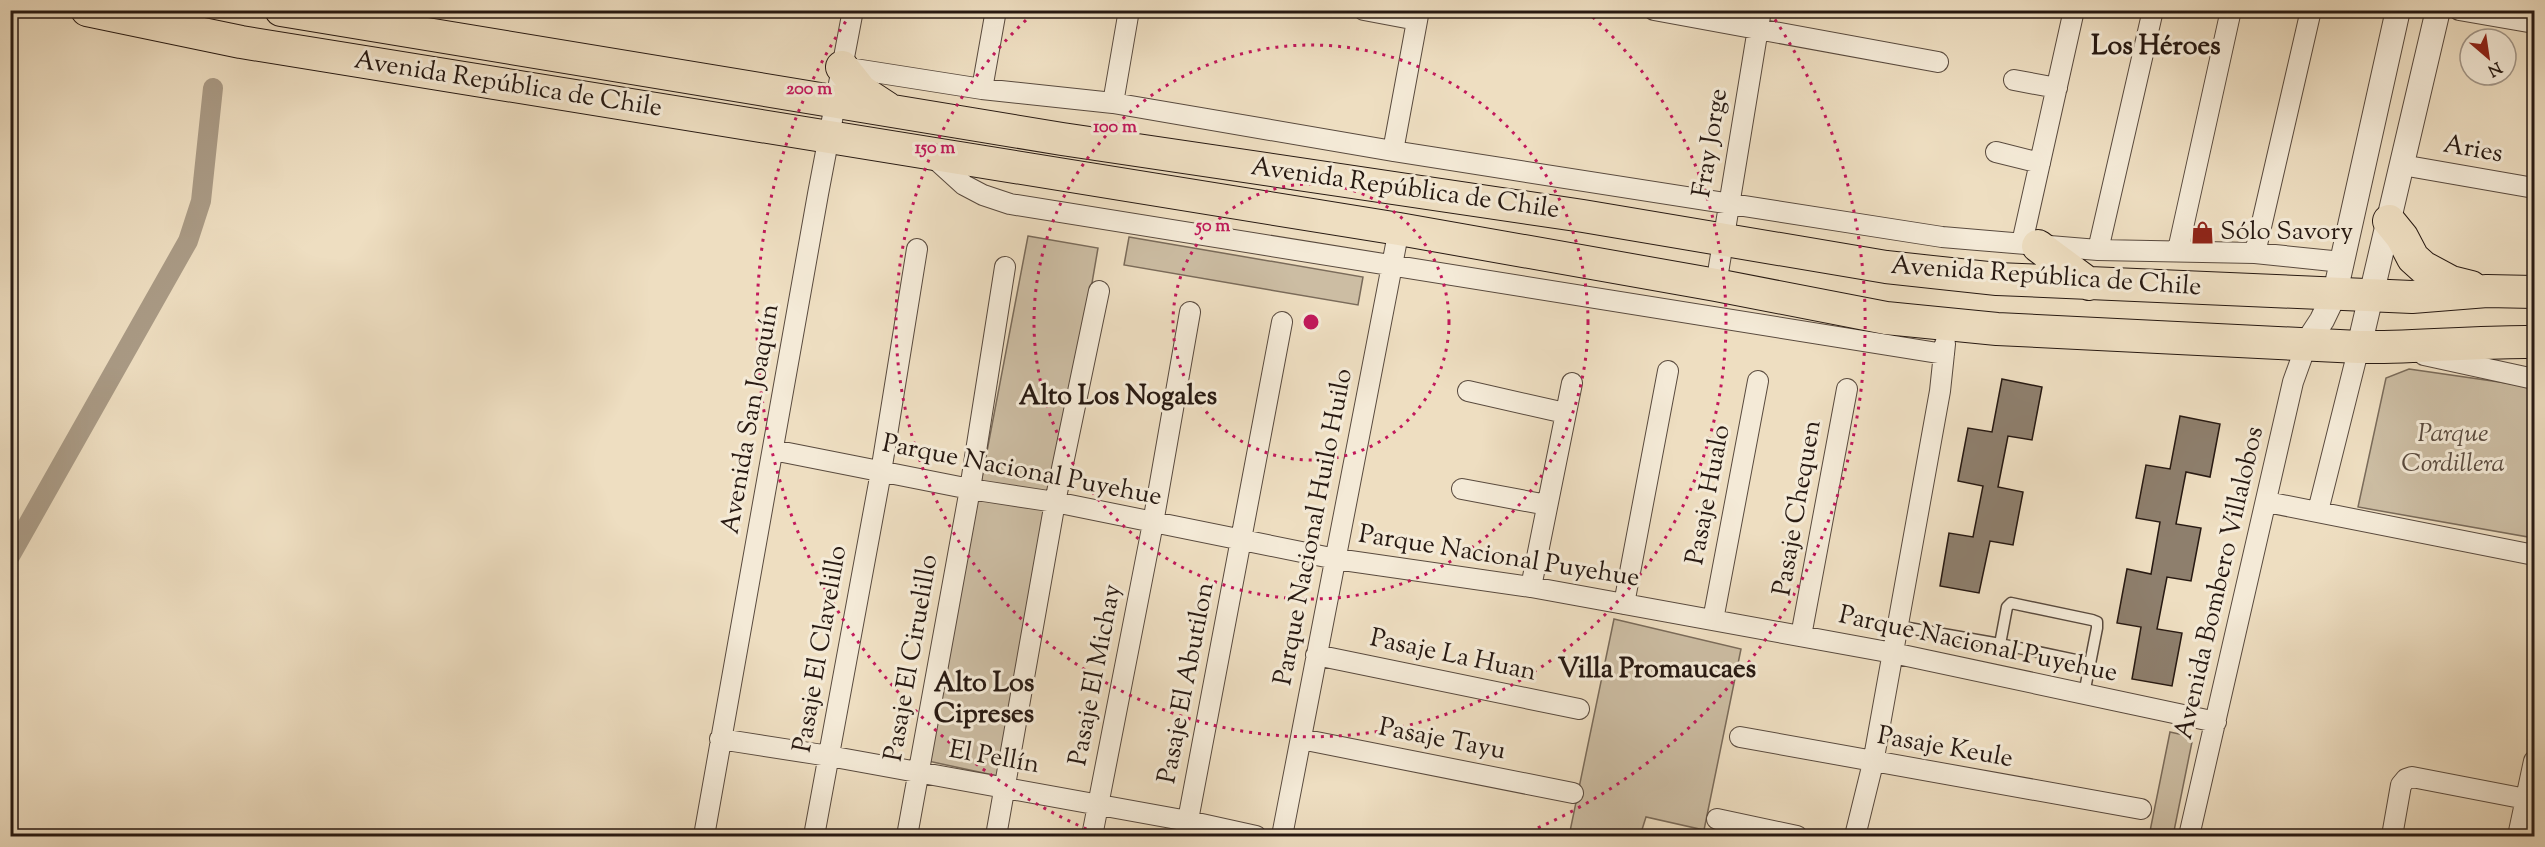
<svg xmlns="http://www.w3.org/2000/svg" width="2545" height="847" font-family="'Sorts Mill Goudy',serif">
  <rect width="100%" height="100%" fill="#eedec1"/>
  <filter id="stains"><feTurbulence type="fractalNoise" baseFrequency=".00333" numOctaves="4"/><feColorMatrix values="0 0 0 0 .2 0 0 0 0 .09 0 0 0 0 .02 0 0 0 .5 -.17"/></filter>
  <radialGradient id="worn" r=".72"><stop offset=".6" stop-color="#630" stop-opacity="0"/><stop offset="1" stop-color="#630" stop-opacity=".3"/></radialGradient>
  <path fill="#ccbda3" stroke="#7a6b5a" stroke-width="1.5" d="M1028 236 1098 248 1007 778 928 761Z
    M1129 237 1363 277 1358 305 1124 265Z
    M2409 369 2534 387V538L2358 507 2386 378Z
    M1614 619 1741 649 1704 830 1646 817 1640 836H1569Z
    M2170 732 2193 737 2173 836H2149Z"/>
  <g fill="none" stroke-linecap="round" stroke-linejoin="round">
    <path stroke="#aa9b86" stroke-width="20" d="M10 556 188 241 201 201 213 88"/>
  </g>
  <path fill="#8e7f6d" stroke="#271912" stroke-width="1.5" d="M2002 379 2042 387 2032 440 2008 436 1998 487 2023 492 2013 545 1990 541 1979 593 1940 586 1949 533 1973 537 1983 486 1958 481 1968 428 1992 432Z
    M2180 416 2220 424 2210 477 2186 472 2176 524 2201 528 2191 581 2167 577 2157 629 2182 633 2172 686 2132 679 2141 627 2117 623 2127 569 2151 574 2160 522 2136 518 2146 465 2170 469Z"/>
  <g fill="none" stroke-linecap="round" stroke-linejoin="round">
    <defs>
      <path id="service" d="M1897 626 2000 644 2007 607 2011 603 2092 620 2097 622V628L2084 694
        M2000 644 2090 663"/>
      <path id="minor" d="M1364 10 1417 20
        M1654 10 1938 62
        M2459 10 2534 23
        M842 67 982 89 1113 103 1393 151 1942 237 2098 250 2255 253 2342 262
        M2014 80 2057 88
        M982 89 996 10
        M1113 103 1129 10
        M1393 151 1419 10
        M1996 152 2040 163
        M931 155 964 185 983 195 1010 204 1944 354
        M2402 165 2534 188
        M2022 243 2074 10
        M2098 250 2153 10
        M2178 250 2231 10
        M2255 253 2311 10
        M1716 285 1761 10
        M2424 355 2534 379
        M1468 391 1565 413
        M773 450 970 489 1055 502 1336 559 1531 587 1893 653 2216 722
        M1462 489 1547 505
        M2267 502 2534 555
        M2318 511 2359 347
        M1531 587 1572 383
        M1624 604 1668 371
        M1713 620 1758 381
        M1801 636 1847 389
        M1316 655 1579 709
        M1740 737 2141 809
        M720 739 829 756 1188 821 1256 836
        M1301 739 1573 793
        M1717 819 1797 836
        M704 836 818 194 853 10
        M814 836 881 472 917 249
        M907 836 970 489 1005 267
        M996 836 1055 502 1099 291
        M1092 836 1153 523 1190 312
        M1185 836 1282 322
        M1282 836 1399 229
        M1855 836 1873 763 1940 391 1945 344
        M2189 836 2293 382 2307 343
        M2392 836 2401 785 2406 779 2412 777 2526 799
        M2518 836 2534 761"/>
      <path id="tertiary" d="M2307 343 2322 320 2335 293 2398 10
        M2359 347 2438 10"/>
      <path id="primary" d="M87 10 241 42 1399 229 1716 285 1886 318 1997 329 2359 347C2418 348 2476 341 2534 342
        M281 10 1062 139 1583 216 1886 267 1997 279 2412 297 2487 291 2534 292
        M842 67 861 91 887 108
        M2389 221 2402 237 2413 258 2423 267 2451 282 2471 287
        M2038 246 2089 284"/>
    </defs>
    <use href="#service" stroke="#594a3e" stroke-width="13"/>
    <use href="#minor" stroke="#594a3e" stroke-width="22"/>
    <use href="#tertiary" stroke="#594a3e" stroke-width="26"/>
    <use href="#primary" stroke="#271912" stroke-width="34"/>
    <use href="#service" stroke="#f4ead7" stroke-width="10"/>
    <use href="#minor" stroke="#f4ead7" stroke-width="20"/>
    <use href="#tertiary" stroke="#f4ead7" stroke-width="24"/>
    <use href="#primary" stroke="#eedec1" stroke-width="32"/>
  </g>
  <g fill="none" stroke="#c2185b" stroke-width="3" stroke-dasharray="3 6">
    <circle cx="1311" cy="322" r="138"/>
    <circle cx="1311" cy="322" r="277"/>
    <path d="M1586 11A415 415 0 1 1 1036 11"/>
    <path d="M1103 836A554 554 0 0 1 852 12M1770 12A554 554 0 0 1 1519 836"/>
  </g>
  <defs>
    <symbol id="shop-bare" viewBox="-9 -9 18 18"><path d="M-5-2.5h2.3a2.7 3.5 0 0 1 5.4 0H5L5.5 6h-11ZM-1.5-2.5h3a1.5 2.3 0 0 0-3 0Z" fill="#8f2418" stroke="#f4ead7" stroke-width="2.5" paint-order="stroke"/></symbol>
  </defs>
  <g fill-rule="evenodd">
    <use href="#shop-bare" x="2186" y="216" width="33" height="33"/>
  </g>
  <g text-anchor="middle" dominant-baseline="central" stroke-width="6" stroke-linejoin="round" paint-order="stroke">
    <g font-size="26" fill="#271912" stroke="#f4ead7">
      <text transform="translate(508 85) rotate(9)">Avenida República de Chile</text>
      <text transform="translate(1711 143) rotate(-81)">Fray Jorge</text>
      <text transform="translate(2473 150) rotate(10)">Aries</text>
      <text transform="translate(1405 189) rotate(8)">Avenida República de Chile</text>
      <text transform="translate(2046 277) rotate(4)">Avenida República de Chile</text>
      <text transform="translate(751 419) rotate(-80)">Avenida San Joaquín</text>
      <text transform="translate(1022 471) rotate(11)">Parque Nacional Puyehue</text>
      <text transform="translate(1709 495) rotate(-79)">Pasaje Hualo</text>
      <text transform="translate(1798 508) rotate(-80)">Pasaje Chequen</text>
      <text transform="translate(1314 527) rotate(-79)">Parque Nacional Huilo Huilo</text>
      <text transform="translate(1499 557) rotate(9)">Parque Nacional Puyehue</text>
      <text transform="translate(2220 583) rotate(-77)">Avenida Bombero Villalobos</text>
      <text transform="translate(1978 645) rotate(12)">Parque Nacional Puyehue</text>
      <text transform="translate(821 649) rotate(-80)">Pasaje El Clavelillo</text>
      <text transform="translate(1453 656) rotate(12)">Pasaje La Huan</text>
      <text transform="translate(912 658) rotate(-80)">Pasaje El Ciruelillo</text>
      <text transform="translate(1096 675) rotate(-79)">Pasaje El Michay</text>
      <text transform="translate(1187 683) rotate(-79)">Pasaje El Abutilon</text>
      <text transform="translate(1442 740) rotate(11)">Pasaje Tayu</text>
      <text transform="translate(1945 748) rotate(10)">Pasaje Keule</text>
      <text transform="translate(994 758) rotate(10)">El Pellín</text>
    </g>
    <g font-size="26" fill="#271912" stroke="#f4ead7" text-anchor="start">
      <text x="2220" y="232">Sólo Savory</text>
    </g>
    <g font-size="26" font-style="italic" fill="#594a3e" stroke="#f4ead7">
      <text x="2453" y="434">Parque<tspan x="2453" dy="30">Cordillera</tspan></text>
    </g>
    <g font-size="27" font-weight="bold" fill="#271912" stroke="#f4ead7">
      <text x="2156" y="47">Los Héroes</text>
      <text x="1118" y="397">Alto Los Nogales</text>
      <text x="1657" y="670">Villa Promaucaes</text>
      <text x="984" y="684">Alto Los<tspan x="984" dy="31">Cipreses</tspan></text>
    </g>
  </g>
  <circle cx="1311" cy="322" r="9" fill="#c2185b" stroke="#f4ead7" stroke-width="3"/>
  <g font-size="18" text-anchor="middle" font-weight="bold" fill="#c2185b" stroke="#f4ead7" stroke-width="6" stroke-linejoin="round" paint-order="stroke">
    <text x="809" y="94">200 m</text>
    <text x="1115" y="132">100 m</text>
    <text x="935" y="153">150 m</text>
    <text x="1213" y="231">50 m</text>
  </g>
  <rect width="2545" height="847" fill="none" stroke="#eedec1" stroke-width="36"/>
  <rect x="12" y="12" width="2521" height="823" fill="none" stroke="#271912" stroke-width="3"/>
  <rect x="18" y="18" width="2509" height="811" fill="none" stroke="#271912" stroke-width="1.5"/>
  <g transform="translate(2488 57) rotate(151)"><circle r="28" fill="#f4ead7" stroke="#a29688" stroke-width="1.5"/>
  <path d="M0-4.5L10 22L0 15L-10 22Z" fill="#8f2418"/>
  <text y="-9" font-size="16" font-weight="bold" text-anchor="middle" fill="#271912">N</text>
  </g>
  <rect width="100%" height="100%" filter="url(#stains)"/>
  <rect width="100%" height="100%" fill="url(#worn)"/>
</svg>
